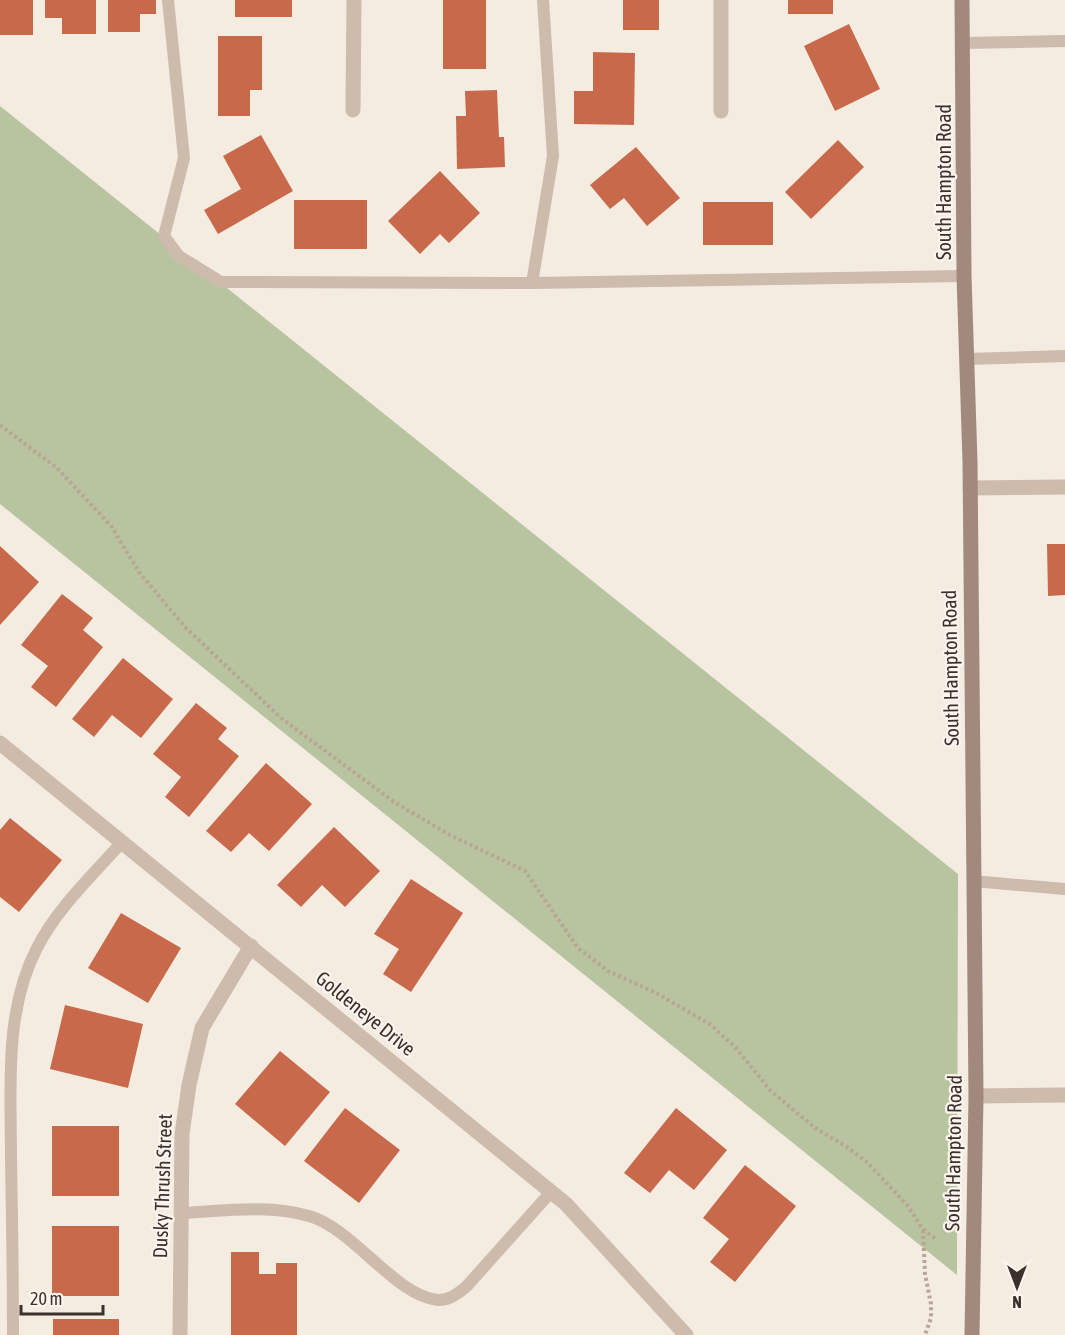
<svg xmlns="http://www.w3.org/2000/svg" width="1065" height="1335" font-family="'Asap Condensed',sans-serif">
  <rect width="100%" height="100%" fill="#f4ebe1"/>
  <path fill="#b8c4a0" d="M0 106 958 874 957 1275 0 504Z"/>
  <path fill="#c8694b" d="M0 0H33V35H0Z
    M45 0H96V34H62V18H45Z
    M108 0H156V14H140V32H108Z
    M235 0H292V17H235Z
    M443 0H486V69H443Z
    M623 0H659V30H623Z
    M788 0H833V14H788Z
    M849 24 880 89 835 111 804 46Z
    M218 36H262V90H250V116H218Z
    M593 52 635 53 634 125 574 124V91H593Z
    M497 90 499 137H504L505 167 457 169 456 116H466L465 91Z
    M261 135 293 191 218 234 204 210 241 189 223 156Z
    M838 140 864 167 811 219 785 192Z
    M636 147 680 198 647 226 624 198 610 209 590 185Z
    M440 171 480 213 449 243 440 234 420 254 388 221Z
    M294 200H367V249H294Z
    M703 202H773V245H703Z
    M1047 544H1065V595L1048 596Z
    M0 546 39 582 0 625Z
    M62 594 93 618 83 630 103 647 56 707 31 687 48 666 21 645Z
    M123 658 173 699 141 738 112 715 94 737 72 719Z
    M196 703 227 728 218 739 239 756 189 817 165 797 181 777 153 754Z
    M266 763 312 804 269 851 249 833 231 852 206 831Z
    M10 818 62 860 19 912 0 897V830Z
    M334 827 380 871 345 907 322 885 301 907 277 885Z
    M411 879 463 913 411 992 383 974 399 949 374 934Z
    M121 913 181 948 148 1003 88 968Z
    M65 1005 143 1024 128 1088 50 1069Z
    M280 1051 330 1092 285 1146 235 1104Z
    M345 1108 400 1150 359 1203 304 1161Z
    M676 1108 727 1150 694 1190 669 1170 650 1193 624 1173Z
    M52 1126H119V1196H52Z
    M745 1165 796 1206 735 1282 710 1262 729 1239 703 1218Z
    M52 1226H119V1296H52Z
    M231 1252H259V1274H276V1263H297V1335H231Z
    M53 1319H119V1335H53Z"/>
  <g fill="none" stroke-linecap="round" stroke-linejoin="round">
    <path stroke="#b9a596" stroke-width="4" stroke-dasharray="3 3" stroke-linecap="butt" d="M0 425 57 468 111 526 139 572 185 627 281 718 394 802 450 835 525 871 578 948 608 971 654 992 710 1024 736 1048 770 1090 815 1128 847 1147 867 1162 907 1205 923 1229 937 1240
      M923 1230 925 1274 931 1304V1318L925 1335"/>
    <path stroke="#cdbbac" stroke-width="12" d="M168 0 184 158 164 236 179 256 221 282 532 283 964 276
      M963 43 1065 41
      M532 283 553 156 543 0
      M967 359 1065 356
      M973 881 1065 889
      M181 1213C222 1211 269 1204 309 1216 353 1228 395 1296 438 1300 449 1301 458 1293 466 1287L551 1192
      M13 1335C13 1276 12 1217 11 1158 11 1088 4 1011 37 948 57 908 93 875 122 842"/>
    <path stroke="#cdbbac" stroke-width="15" d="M721 0V111
      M353 110 354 0
      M970 488 1065 487
      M0 743 566 1204 686 1335
      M976 1096 1065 1095
      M180 1335 182 1134 189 1085 202 1028 251 946"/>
    <path stroke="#a18a7d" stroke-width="15" d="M962 0 964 276 970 462 976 1096 972 1335"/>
  </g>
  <g text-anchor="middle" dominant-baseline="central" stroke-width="4.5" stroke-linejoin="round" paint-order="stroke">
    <g font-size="20" fill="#3b302b" stroke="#fbf5ee">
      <text transform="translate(943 182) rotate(-90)">South Hampton Road</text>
      <text transform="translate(950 668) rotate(-91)">South Hampton Road</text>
      <text transform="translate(366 1013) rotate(39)">Goldeneye Drive</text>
      <text transform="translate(953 1153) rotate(-89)">South Hampton Road</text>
      <text transform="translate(162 1186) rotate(-88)">Dusky Thrush Street</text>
    </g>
  </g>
  <g transform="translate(1017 1287) rotate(180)" stroke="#fbf5ee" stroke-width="4.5" paint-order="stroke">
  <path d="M0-4.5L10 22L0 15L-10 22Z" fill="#3b302b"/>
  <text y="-9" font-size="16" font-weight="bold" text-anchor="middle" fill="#3b302b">N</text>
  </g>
  <path d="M21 1305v9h82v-9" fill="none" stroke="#3b302b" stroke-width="3"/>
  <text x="30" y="1305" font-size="18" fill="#3b302b" stroke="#fbf5ee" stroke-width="4.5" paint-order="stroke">20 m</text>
</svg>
